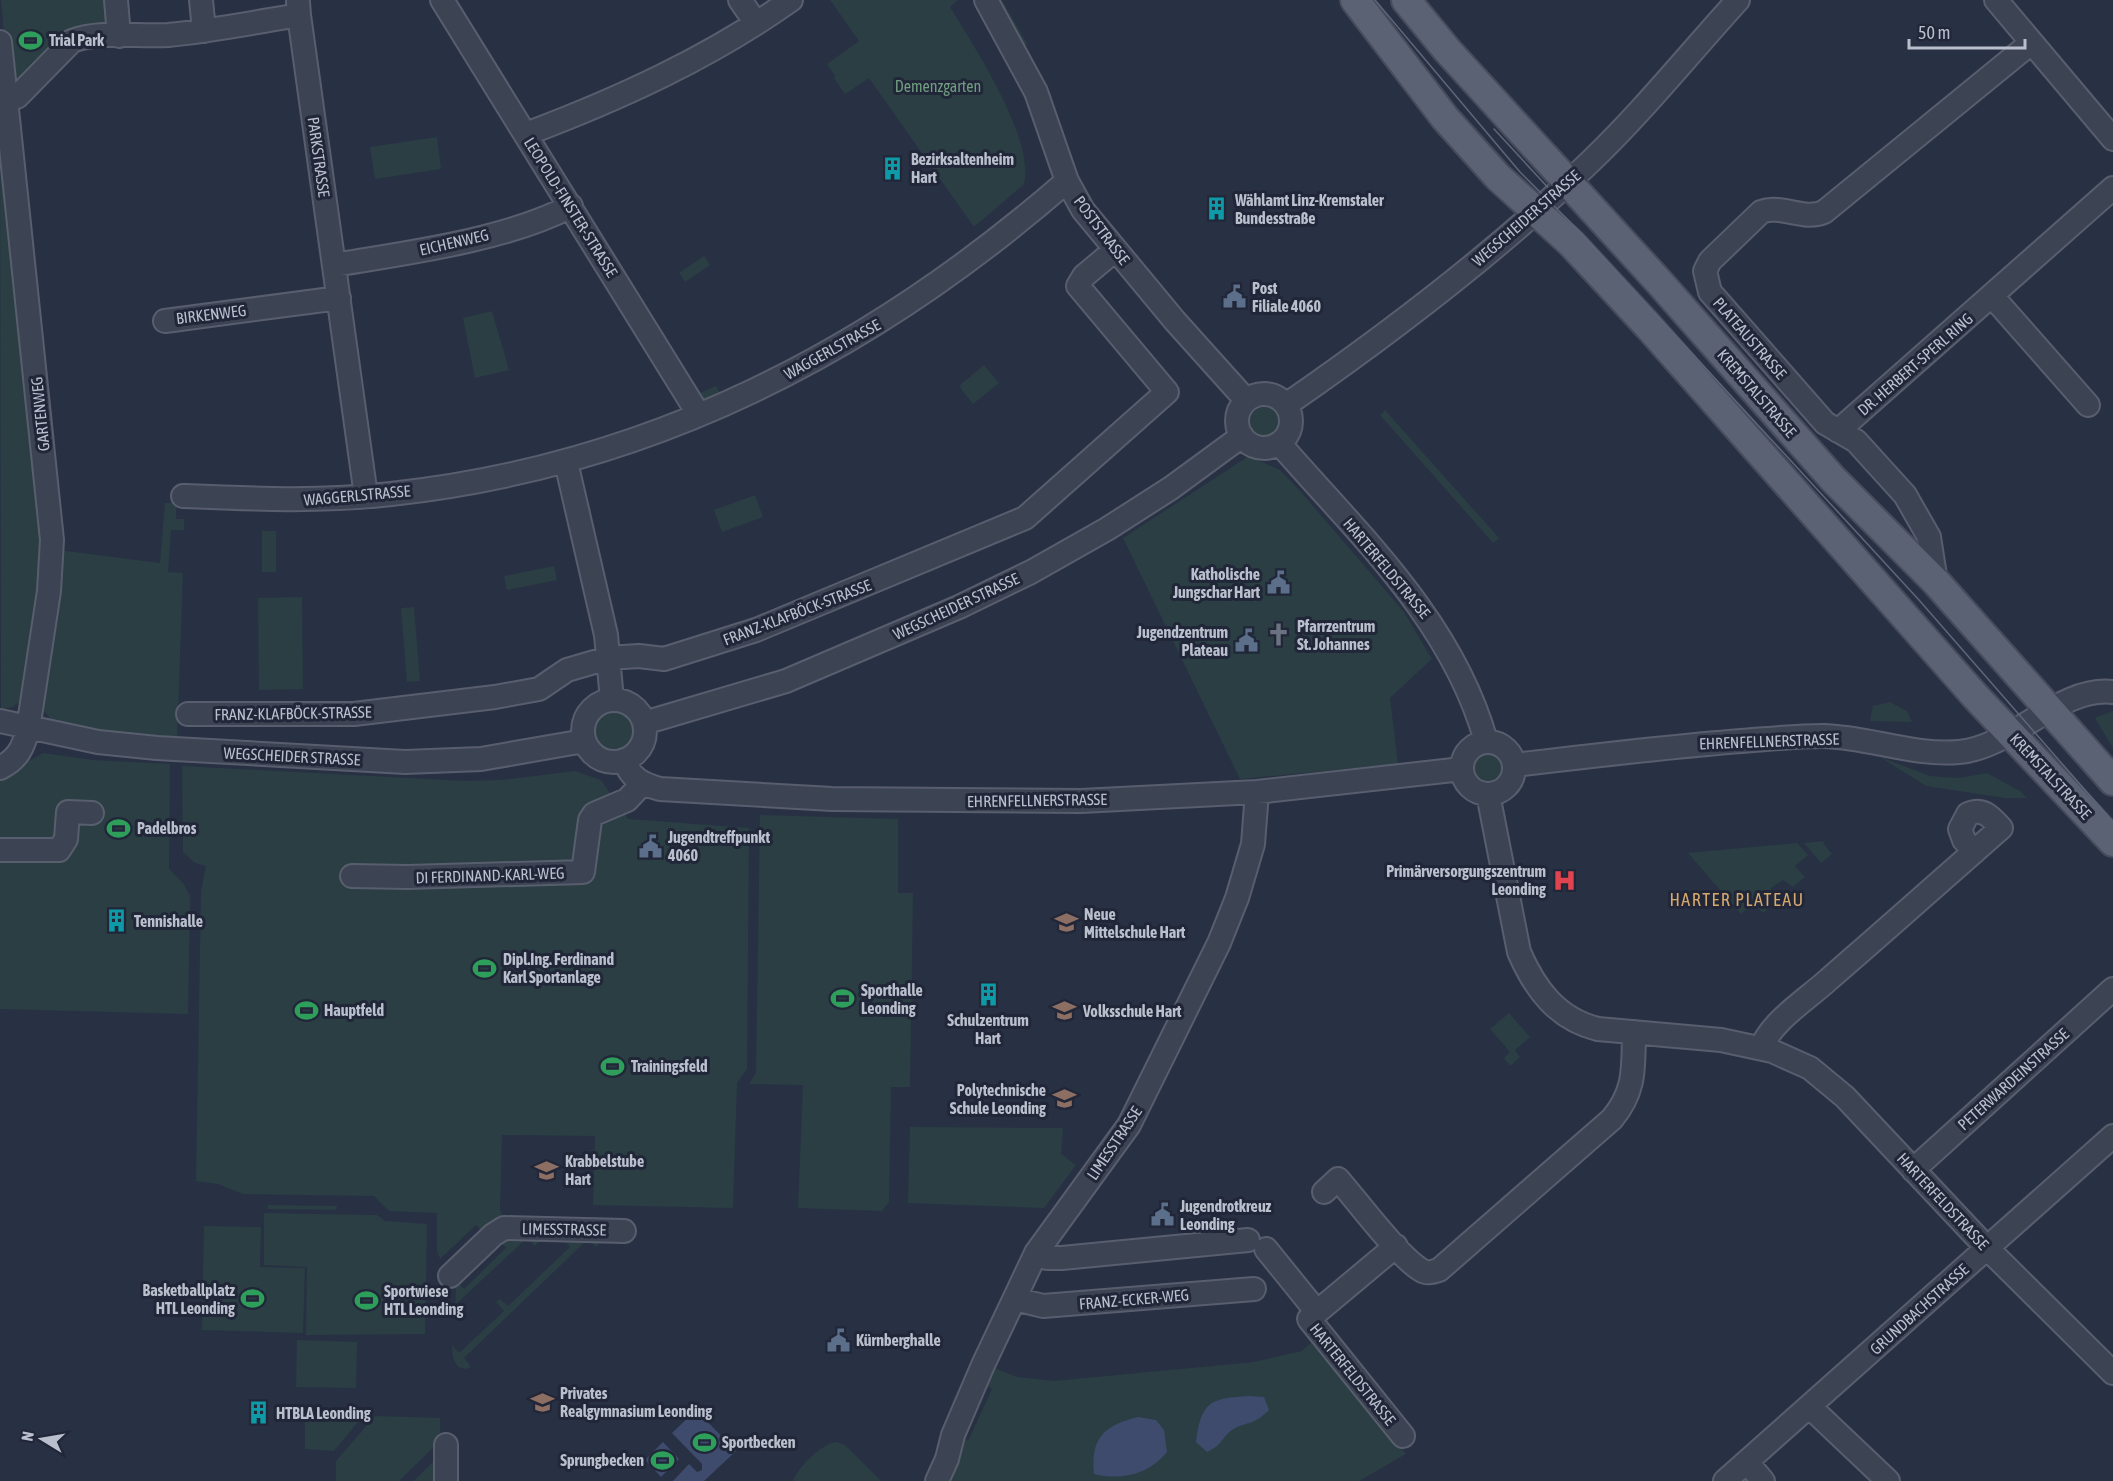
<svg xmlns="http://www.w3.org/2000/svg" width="2113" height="1481" font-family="'Asap Condensed',sans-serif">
  <rect width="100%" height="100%" fill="#283043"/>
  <path fill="#2a3e44" d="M1 0H112L114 23 77 28 65 33 17 81 8 78Z
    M830 0H958L950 7C974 46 1035 139 1024 184L974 227 869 78 845 94 834 78 835 76 827 64 859 41Z
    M996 0H1002L1028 45 1022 44Z
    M0 104 47 552 22 700 13 707 1 709Z
    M437 137 441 169 375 179 370 147Z
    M704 256 710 265 685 282 679 273Z
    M492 311 509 370 475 378 463 318Z
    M984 365 999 383 973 404 959 386Z
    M716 386 723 398 707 400 699 396 700 393Z
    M1249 422a15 15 0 1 1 30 0a15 15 0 1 1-30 0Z
    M1385 410 1499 538 1493 543 1380 415Z
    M1249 456 1280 470 1301 492 1404 612 1432 659 1390 698 1398 764 1240 779 1123 538Z
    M755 495 763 517 722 532 714 510Z
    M165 503H176V519H184V530H171L168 572 183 573 177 741 102 733 52 721 41 707 58 550 160 563Z
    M262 531H276V572H262Z
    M554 566 557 580 507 590 504 576Z
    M302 597 303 689 259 690 258 598Z
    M414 607 420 681 407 682 401 608Z
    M1890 702 1907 711 1912 722 1870 721 1873 706Z
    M594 730a20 20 0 1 1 40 0a20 20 0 1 1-40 0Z
    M2113 711V748L2095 718Z
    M43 753 93 760 170 764 169 869 183 883 190 896 188 1014 0 1009V778Z
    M1473 768a15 15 0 1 1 30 0a15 15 0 1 1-30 0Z
    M1880 757 1930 776 1959 778 1987 773 2020 791 2027 798H2005L1926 786Z
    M182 766 464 781 502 780 575 771 601 780 628 819 749 828 747 1069 737 1083 733 1208 593 1205 595 1136 502 1135 500 1210 505 1222 484 1234 476 1225 440 1259 437 1251V1213L389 1211 374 1196 243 1194 218 1184 196 1181 201 891 206 866 195 863 183 852Z
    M760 815 898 819V893H913L910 1087H891L889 1202 882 1211 798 1208 803 1085 749 1084 756 1073Z
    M1825 841 1823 843 1832 854 1821 863 1804 843Z
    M1797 843 1808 855 1795 866 1805 877 1793 887 1783 880 1771 888 1770 895 1776 902 1763 913 1753 903 1741 914 1688 853Z
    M1509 1013 1530 1037 1515 1050 1520 1057 1510 1066 1504 1058 1510 1052 1490 1029Z
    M910 1127 1063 1128 1061 1154 1076 1165 1044 1208 908 1203Z
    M268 1205 337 1206 336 1210 268 1209Z
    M264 1213 377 1215 385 1221 427 1224 425 1334 306 1335 307 1267 264 1265Z
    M204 1226 261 1227 260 1267 305 1268 303 1333 202 1330Z
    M509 1235 543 1237 535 1246 527 1238 456 1304 464 1313 455 1318 456 1281 464 1289 506 1248 499 1240Z
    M567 1236 603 1239 596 1247 588 1239 464 1358 471 1367 465 1369 458 1367 453 1358 452 1345 459 1353 504 1311 496 1302 500 1299 508 1306 570 1247 563 1239Z
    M297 1340 357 1342 356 1388 296 1387Z
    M1314 1340 1406 1454 1359 1481H951L960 1459 956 1453 959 1434 968 1441 992 1389 983 1382 992 1367 1017 1377 1054 1381 1254 1362 1302 1351Z
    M290 1410 363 1416 334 1451 305 1449V1416H290Z
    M375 1416 440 1418V1441L399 1481H336V1461Z
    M837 1442 845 1445 881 1481H793C798 1467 823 1442 837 1442Z
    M439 1456V1481H414Z"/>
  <path fill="#3e4b6c" d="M1249 1396 1264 1397 1269 1410C1252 1427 1246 1421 1232 1430 1221 1438 1223 1445 1207 1452L1196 1442C1201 1402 1210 1398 1249 1396Z
    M696 1410 736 1451 704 1481H673L689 1464 697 1472 702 1470V1464L672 1433Z
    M1138 1417 1156 1420 1164 1430 1167 1452C1150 1474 1121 1481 1094 1474 1090 1438 1105 1425 1138 1417Z
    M663 1442 679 1459 661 1477 645 1460Z"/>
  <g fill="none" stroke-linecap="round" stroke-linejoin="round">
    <defs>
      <path id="minor" d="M116 0 119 36
        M201 0 204 31
        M442 0 699 415
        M740 0 756 23
        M986 0 1036 92 1067 181 1083 210 1175 321 1246 400
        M1996 0 2113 139
        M299 15 366 496
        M0 42 52 540 49 591 28 729C23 748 18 759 0 768
        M7 99 17 97 72 41C101 30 137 37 168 35 212 31 256 22 299 15L298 2
        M526 134C619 99 709 58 791 0
        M334 265C406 253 507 240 571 206
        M1992 296 2088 405
        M165 321 339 298
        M1237 421a27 27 0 1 1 54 0a27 27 0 1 1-54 0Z
        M1286 405C1393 331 1497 252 1591 161 1643 111 1689 54 1738 0
        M1838 431 2113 188
        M1279 443C1359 535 1452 620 1486 741
        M566 462 606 635 612 700
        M183 496C253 499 321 502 391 494 651 466 872 351 1067 181
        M1936 582 1929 537 1905 495 1856 441 1825 423 1710 292 1705 271 1710 261 1761 212C1782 204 1803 221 1824 212L2031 43
        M583 731a31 31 0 1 1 62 0a31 31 0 1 1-62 0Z
        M188 714H354L495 697 539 689 567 670 608 658 639 656 664 659 756 630 1025 518 1167 392 1078 286 1084 276 1115 250
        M0 721 98 742 157 748 405 762 481 759 584 741
        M644 723 786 681 959 607 1031 572 1107 529 1171 488 1242 436
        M1462 768a26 26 0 1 1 52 0a26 26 0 1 1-52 0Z
        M624 760C631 779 642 784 660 789L832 799 1081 801 1257 792 1462 769
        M1515 765C1590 756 1665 747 1741 741 1769 739 1796 736 1823 736 1869 737 1913 756 1959 752 2012 748 2059 686 2113 692
        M1488 794 1519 952C1535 989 1557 1019 1598 1029L1721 1040 1772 1051 1810 1068 1845 1097 1987 1248 2113 1373
        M0 850H59L66 839 68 812 92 813
        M352 876 408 877 583 872 590 820 594 814 627 800 642 784
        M1761 1048C1772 1021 1806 1000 1828 980 1886 930 1943 879 2001 828 1991 817 1983 807 1968 814L1960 829 1964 840 1974 852
        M1913 1170 2113 989
        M1324 1192 1338 1179C1358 1202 1398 1256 1421 1270 1427 1274 1432 1272 1439 1270L1612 1119C1636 1090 1633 1068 1634 1032
        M1266 1249 1317 1312 1309 1319 1403 1436
        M1036 1253 1047 1258H1062L1248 1240
        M450 1276 493 1235 504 1228 624 1231
        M1015 1299 1043 1306 1254 1289
        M1317 1312 1396 1246
        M1810 1407 1888 1481
        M1747 1462 1763 1481
        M446 1481V1445
        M937 1481 947 1459 953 1435 983 1365 1036 1253 1129 1125 1219 943 1237 898 1253 844 1257 792
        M1725 1481 2113 1136"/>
      <path id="major" d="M1355 0 1445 118 1498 177 1571 243 1649 327 1976 697 2113 842
        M1406 0 1447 50 1660 283 1833 479 1936 582 2113 781"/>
    </defs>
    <use href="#minor" stroke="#585e6d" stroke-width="26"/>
    <use href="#major" stroke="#464c5c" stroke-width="32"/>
    <use href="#minor" stroke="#3c4353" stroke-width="22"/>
    <use href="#major" stroke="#5b6273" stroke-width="28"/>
    <path stroke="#5f667a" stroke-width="1.5" d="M1375 0 1520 172 1582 234 1919 600 2113 822
      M1494 129 1553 193"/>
  </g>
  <defs>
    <symbol id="stadium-bare" viewBox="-9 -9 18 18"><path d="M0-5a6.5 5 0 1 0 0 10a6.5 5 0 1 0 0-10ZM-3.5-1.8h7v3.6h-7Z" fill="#2e9e5b" stroke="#212738" stroke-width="2.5" paint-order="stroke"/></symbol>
    <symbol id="building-bare" viewBox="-9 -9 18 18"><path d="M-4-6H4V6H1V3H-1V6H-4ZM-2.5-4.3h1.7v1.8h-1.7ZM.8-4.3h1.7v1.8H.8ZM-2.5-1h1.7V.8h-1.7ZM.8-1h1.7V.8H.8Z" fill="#0f9aa8" stroke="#212738" stroke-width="2.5" paint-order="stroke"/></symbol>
    <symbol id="civic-bare" viewBox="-9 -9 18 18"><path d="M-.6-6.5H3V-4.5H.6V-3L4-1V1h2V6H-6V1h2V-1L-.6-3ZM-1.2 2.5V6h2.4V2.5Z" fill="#5c6f8a" stroke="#212738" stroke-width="2.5" paint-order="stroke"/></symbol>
    <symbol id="church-bare" viewBox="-9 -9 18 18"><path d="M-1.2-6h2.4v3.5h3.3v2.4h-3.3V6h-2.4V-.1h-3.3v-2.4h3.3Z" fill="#6b7280" stroke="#212738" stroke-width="2.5" paint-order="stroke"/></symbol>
    <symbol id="hospital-bare" viewBox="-9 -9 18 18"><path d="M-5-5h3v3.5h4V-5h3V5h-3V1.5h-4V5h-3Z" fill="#e0444e" stroke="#212738" stroke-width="2.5" paint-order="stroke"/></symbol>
    <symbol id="school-bare" viewBox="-9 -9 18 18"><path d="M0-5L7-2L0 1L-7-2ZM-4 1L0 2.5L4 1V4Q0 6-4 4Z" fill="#8d6e63" stroke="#212738" stroke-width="2.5" paint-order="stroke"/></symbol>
  </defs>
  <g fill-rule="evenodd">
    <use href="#stadium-bare" x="14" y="24" width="33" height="33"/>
    <use href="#building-bare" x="876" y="152" width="33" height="33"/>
    <use href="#building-bare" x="1200" y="192" width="33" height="33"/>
    <use href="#civic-bare" x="1218" y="280" width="33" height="33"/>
    <use href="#civic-bare" x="1262" y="566" width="33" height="33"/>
    <use href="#church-bare" x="1262" y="618" width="33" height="33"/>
    <use href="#civic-bare" x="1230" y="624" width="33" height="33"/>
    <use href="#stadium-bare" x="102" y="812" width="33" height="33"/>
    <use href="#civic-bare" x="634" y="830" width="33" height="33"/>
    <use href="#hospital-bare" x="1548" y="864" width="33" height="33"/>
    <use href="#building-bare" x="100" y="904" width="33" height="33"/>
    <use href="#school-bare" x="1050" y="906" width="33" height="33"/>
    <use href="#stadium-bare" x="468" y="952" width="33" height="33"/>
    <use href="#building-bare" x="972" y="978" width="33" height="33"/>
    <use href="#stadium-bare" x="826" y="982" width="33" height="33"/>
    <use href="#stadium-bare" x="290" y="994" width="33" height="33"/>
    <use href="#school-bare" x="1048" y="994" width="33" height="33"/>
    <use href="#stadium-bare" x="596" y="1050" width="33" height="33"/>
    <use href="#school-bare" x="1048" y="1082" width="33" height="33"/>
    <use href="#school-bare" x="530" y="1154" width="33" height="33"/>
    <use href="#civic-bare" x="1146" y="1198" width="33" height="33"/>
    <use href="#stadium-bare" x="236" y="1282" width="33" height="33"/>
    <use href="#stadium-bare" x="350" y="1284" width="33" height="33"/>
    <use href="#civic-bare" x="822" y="1324" width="33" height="33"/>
    <use href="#school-bare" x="526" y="1386" width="33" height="33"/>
    <use href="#building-bare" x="242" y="1396" width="33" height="33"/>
    <use href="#stadium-bare" x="688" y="1426" width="33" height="33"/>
    <use href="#stadium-bare" x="646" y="1444" width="33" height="33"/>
  </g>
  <g text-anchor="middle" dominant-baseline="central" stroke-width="6" stroke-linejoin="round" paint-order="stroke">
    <g font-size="16" font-weight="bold" fill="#babfcd" stroke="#212738" text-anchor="start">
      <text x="49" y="40">Trial Park</text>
      <text x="911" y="159">Bezirksaltenheim<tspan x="911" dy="18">Hart</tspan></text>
      <text x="1235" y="200">Wählamt Linz-Kremstaler<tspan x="1235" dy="18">Bundesstraße</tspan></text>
      <text x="1252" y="288">Post<tspan x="1252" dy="18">Filiale 4060</tspan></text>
      <text x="1260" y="574" text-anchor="end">Katholische<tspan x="1260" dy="18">Jungschar Hart</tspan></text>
      <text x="1297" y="626">Pfarrzentrum<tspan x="1297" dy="18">St. Johannes</tspan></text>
      <text x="1228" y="632" text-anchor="end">Jugendzentrum<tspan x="1228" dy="18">Plateau</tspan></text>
      <text x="137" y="828">Padelbros</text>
      <text x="668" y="837">Jugendtreffpunkt<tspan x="668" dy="18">4060</tspan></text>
      <text x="1546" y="871" text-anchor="end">Primärversorgungszentrum<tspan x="1546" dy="18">Leonding</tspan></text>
      <text x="1084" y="914">Neue<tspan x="1084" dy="18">Mittelschule Hart</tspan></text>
      <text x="134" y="921">Tennishalle</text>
      <text x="503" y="959">Dipl.Ing. Ferdinand<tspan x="503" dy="18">Karl Sportanlage</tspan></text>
      <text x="861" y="990">Sporthalle<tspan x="861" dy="18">Leonding</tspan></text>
      <text x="324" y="1010">Hauptfeld</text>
      <text x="1083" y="1011">Volksschule Hart</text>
      <text x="988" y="1020" text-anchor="middle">Schulzentrum<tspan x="988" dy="18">Hart</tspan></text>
      <text x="631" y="1066">Trainingsfeld</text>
      <text x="1046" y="1090" text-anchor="end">Polytechnische<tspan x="1046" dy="18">Schule Leonding</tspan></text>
      <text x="565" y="1161">Krabbelstube<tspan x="565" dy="18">Hart</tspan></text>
      <text x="1180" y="1206">Jugendrotkreuz<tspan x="1180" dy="18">Leonding</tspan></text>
      <text x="235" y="1290" text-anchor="end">Basketballplatz<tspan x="235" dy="18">HTL Leonding</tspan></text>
      <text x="384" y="1291">Sportwiese<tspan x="384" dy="18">HTL Leonding</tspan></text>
      <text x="856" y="1340">Kürnberghalle</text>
      <text x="560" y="1393">Privates<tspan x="560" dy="18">Realgymnasium Leonding</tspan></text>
      <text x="276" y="1413">HTBLA Leonding</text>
      <text x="722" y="1442">Sportbecken</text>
      <text x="644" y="1460" text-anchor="end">Sprungbecken</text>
    </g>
    <g font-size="16" fill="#719d81" stroke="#212738">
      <text x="938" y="86">Demenzgarten</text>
    </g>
    <g font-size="16" fill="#babfcd" stroke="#212738">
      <text transform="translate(319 157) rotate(82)">PARKSTRASSE</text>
      <text transform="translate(571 207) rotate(58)">LEOPOLD-FINSTER-STRASSE</text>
      <text transform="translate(1526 218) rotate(-41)">WEGSCHEIDER STRASSE</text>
      <text transform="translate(1102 230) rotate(53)">POSTSTRASSE</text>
      <text transform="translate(454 242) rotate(-13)">EICHENWEG</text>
      <text transform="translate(211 314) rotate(-7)">BIRKENWEG</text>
      <text transform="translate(1750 338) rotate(49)">PLATEAUSTRASSE</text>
      <text transform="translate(832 349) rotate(-29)">WAGGERLSTRASSE</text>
      <text transform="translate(1915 364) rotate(-41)">DR. HERBERT-SPERL RING</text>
      <text transform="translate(1757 393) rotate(49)">KREMSTALSTRASSE</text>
      <text transform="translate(40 414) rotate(-96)">GARTENWEG</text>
      <text transform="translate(357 495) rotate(-5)">WAGGERLSTRASSE</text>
      <text transform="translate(1387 568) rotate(50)">HARTERFELDSTRASSE</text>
      <text transform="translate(956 606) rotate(-25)">WEGSCHEIDER STRASSE</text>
      <text transform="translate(797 612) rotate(-21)">FRANZ-KLAFBÖCK-STRASSE</text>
      <text transform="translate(293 713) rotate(-1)">FRANZ-KLAFBÖCK-STRASSE</text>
      <text transform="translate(1769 741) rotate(-2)">EHRENFELLNERSTRASSE</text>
      <text transform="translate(292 756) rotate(3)">WEGSCHEIDER STRASSE</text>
      <text transform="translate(2051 776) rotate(47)">KREMSTALSTRASSE</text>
      <text transform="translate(1037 800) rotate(-1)">EHRENFELLNERSTRASSE</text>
      <text transform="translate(490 875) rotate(-2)">DI FERDINAND-KARL-WEG</text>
      <text transform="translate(2013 1079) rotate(-42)">PETERWARDEINSTRASSE</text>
      <text transform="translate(1114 1143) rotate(-56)">LIMESSTRASSE</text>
      <text transform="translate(1943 1201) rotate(47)">HARTERFELDSTRASSE</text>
      <text transform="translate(564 1229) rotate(1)">LIMESSTRASSE</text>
      <text transform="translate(1134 1299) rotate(-5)">FRANZ-ECKER-WEG</text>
      <text transform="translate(1919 1309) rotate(-42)">GRUNDBACHSTRASSE</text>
      <text transform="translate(1353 1374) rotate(51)">HARTERFELDSTRASSE</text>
    </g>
    <g font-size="18" letter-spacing="1.5" fill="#d5a86d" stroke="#212738">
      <text x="1737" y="899">HARTER PLATEAU</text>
    </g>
  </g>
  <g transform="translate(42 1439) rotate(281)" stroke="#212738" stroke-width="4.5" paint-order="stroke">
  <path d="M0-4.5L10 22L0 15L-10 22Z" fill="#babfcd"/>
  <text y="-9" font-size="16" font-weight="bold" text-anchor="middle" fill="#babfcd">N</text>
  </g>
  <path d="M1909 39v9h116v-9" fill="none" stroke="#babfcd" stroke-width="3"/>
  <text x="1918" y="39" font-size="18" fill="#babfcd" stroke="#212738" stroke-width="4.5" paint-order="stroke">50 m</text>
</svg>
